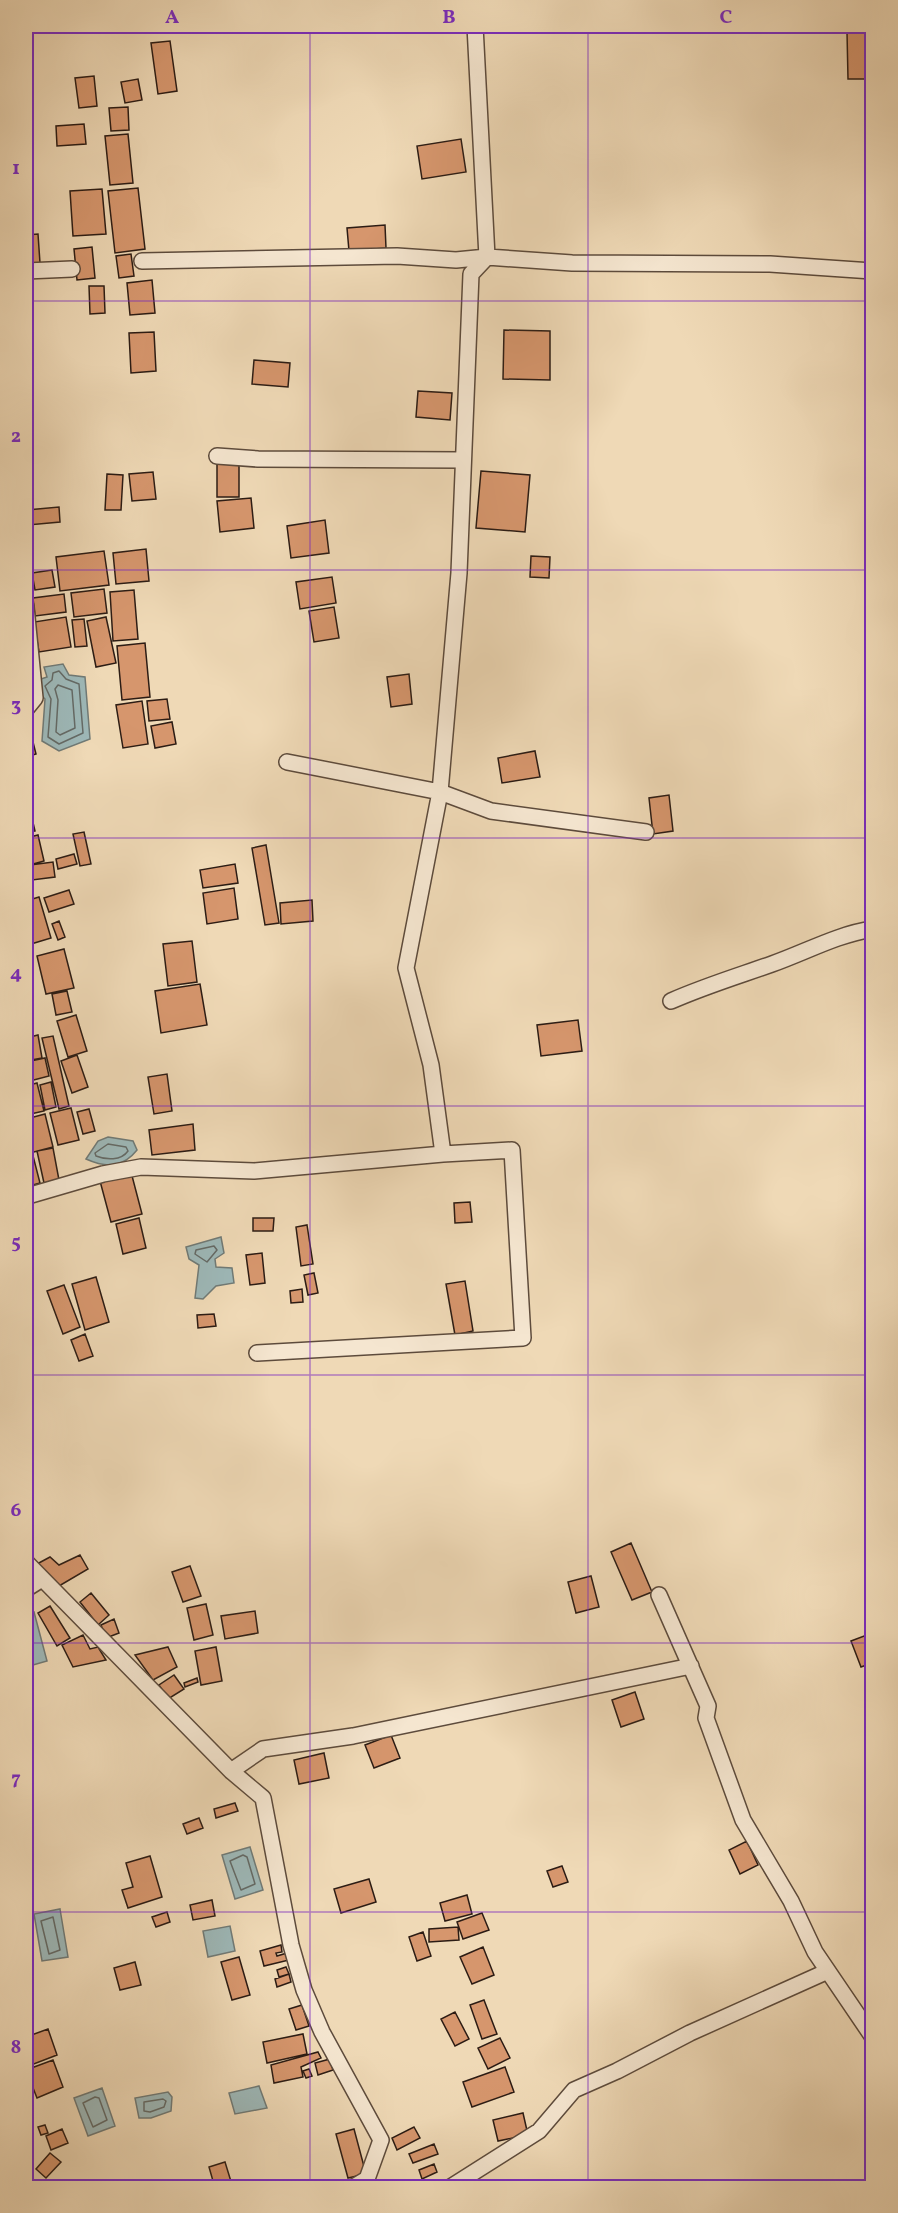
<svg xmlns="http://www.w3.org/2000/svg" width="898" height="2213" font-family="Vollkorn,serif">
  <rect width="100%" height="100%" fill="#efd9b6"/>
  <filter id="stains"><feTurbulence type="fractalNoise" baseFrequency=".00333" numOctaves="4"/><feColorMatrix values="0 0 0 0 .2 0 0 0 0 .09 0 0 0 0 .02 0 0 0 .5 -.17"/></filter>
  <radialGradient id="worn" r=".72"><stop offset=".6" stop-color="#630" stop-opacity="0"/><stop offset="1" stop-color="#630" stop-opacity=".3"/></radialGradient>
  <path fill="#9db8b8" stroke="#707a76" stroke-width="1.5" d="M63 664 69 675 85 677 90 739 59 751 42 741 45 699 41 695 38 680 47 677 44 667Z
    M108 1137 133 1141 137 1150C123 1168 106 1168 86 1159L98 1141Z
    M221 1237 224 1253 215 1259 216 1267 232 1268 234 1283 216 1286 203 1299 195 1298 199 1265 189 1259 186 1247Z
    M34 1612 47 1661 26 1667V1614Z
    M250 1847 263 1890 235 1899 222 1855Z
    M60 1909 68 1957 42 1961 34 1914Z
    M230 1926 235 1951 208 1957 203 1931Z
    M259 2086 267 2108 235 2114 229 2093Z
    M102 2088 115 2126 88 2136 74 2098Z
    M168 2092 172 2097 171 2111 151 2118H139L135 2098Z"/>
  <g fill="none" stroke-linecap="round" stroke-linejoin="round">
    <path stroke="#646a66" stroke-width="1.5" d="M59 671 66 679 79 684 83 733 59 744 48 737 51 699 45 686 52 680 53 673Z
      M58 685 72 690 75 728 60 735 56 732 58 700 55 689Z
      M108 1144 126 1147 128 1151C121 1161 106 1160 96 1156L95 1153Z
      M214 1246 217 1250 207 1262 195 1254 196 1250Z
      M243 1855 247 1857 255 1884 241 1890 230 1861Z
      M53 1917 60 1950 49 1954 41 1921Z
      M95 2097 99 2098 107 2120 93 2127 83 2103Z
      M163 2099 166 2101 164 2107 150 2112 144 2111V2102Z"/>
  </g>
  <path fill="#d6966d" stroke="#2c1c14" stroke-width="1.5" d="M847 32H870V79H848Z
    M170 41 177 91 158 94 151 43Z
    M94 76 97 106 79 108 75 78Z
    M138 79 142 100 125 103 121 82Z
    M128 107 129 130 111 131 109 108Z
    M84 124 86 144 57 146 56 126Z
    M128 134 133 183 110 185 105 136Z
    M461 139 466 172 422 179 417 146Z
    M138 188 145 249 115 253 108 191Z
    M102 189 106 234 73 236 70 191Z
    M385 225 386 248 349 251 347 228Z
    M38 234 40 263 26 265V235Z
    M92 247 95 278 77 280 74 249Z
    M131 254 134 276 119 278 116 256Z
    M152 280 155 313 130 315 127 283Z
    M89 286H104L105 313 90 314Z
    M504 330 550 331V380L503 379Z
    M154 332 156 371 131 373 129 333Z
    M254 360 290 363 288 387 252 384Z
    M418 391 452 393 450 420 416 417Z
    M217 463H239V497H217Z
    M481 471 530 475 525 532 476 528Z
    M153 472 156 499 132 501 129 474Z
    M107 474 123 475 121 510H105Z
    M251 498 254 528 220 532 217 501Z
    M59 507 60 522 28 525 27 510Z
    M325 520 329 553 291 558 287 526Z
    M146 549 149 581 116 584 113 553Z
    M104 551 109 585 60 591 56 557Z
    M531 556 550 557 549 578 530 577Z
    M52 570 55 587 35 590 32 573Z
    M332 577 336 603 300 609 296 582Z
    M104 589 107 613 74 617 71 593Z
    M134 590 138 639 113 641 110 592Z
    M64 594 66 612 35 616 33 598Z
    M334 607 339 638 314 642 309 611Z
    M66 617 71 647 39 652 34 622Z
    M106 617 116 663 96 667 87 621Z
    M84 619 87 646 75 647 72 620Z
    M145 643 150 697 122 700 117 646Z
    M409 674 412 704 391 707 387 677Z
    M167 699 170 719 149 721 147 701Z
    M142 701 148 744 123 748 116 705Z
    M172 722 176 744 155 748 151 726Z
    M31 734 36 754 26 757V736Z
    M535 751 540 777 502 783 498 758Z
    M26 770 30 787 26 788Z
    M26 793 35 831 26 833Z
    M669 795 673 831 653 834 649 798Z
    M84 832 91 864 80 866 73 834Z
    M38 835 44 861 26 866V838Z
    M266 845 279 923 265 925 252 848Z
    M74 854 77 864 58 869 56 859Z
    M53 862 55 877 32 880 30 865Z
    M235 864 238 883 203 888 200 870Z
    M234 888 238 919 207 924 203 893Z
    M69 890 74 904 49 912 44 898Z
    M39 897 51 938 31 944 26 927V901Z
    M312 900 313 921 281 924 280 903Z
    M59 921 65 937 58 940 52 924Z
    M192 941 197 982 168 986 163 944Z
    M64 949 74 988 46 994 37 956Z
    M200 984 207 1025 161 1033 155 991Z
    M67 991 72 1012 56 1015 52 994Z
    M76 1015 87 1051 68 1057 57 1021Z
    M578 1020 582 1051 541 1056 537 1025Z
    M38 1035 42 1058 26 1061V1038Z
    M53 1036 69 1106 59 1109 42 1038Z
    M77 1055 88 1087 72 1093 61 1061Z
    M45 1058 49 1076 26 1082V1062Z
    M167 1074 172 1111 154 1114 148 1077Z
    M51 1082 56 1107 45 1110 40 1085Z
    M37 1083 44 1111 26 1115V1086Z
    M71 1108 79 1140 58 1145 50 1113Z
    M89 1109 95 1131 83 1134 77 1112Z
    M45 1114 53 1147 26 1154V1119Z
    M193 1124 195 1150 152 1155 149 1130Z
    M53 1148 59 1180 44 1183 37 1151Z
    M32 1152 40 1183 26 1187V1154Z
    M131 1172 142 1214 111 1222 100 1181Z
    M470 1202 472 1222 455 1223 454 1203Z
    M139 1218 146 1248 123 1254 116 1224Z
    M253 1218H274L273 1231H253Z
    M307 1225 313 1264 301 1266 296 1227Z
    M262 1253 265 1283 250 1285 246 1255Z
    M314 1273 318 1293 308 1295 304 1275Z
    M96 1277 109 1322 85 1330 72 1284Z
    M465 1281 473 1331 455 1335 446 1284Z
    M64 1285 80 1327 63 1334 47 1291Z
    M302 1289 303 1302 291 1303 290 1291Z
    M214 1314 216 1326 198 1328 197 1315Z
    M85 1334 93 1356 79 1361 71 1340Z
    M631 1543 652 1592 632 1600 611 1552Z
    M80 1555 88 1569 59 1586 37 1564 50 1557 59 1565Z
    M190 1566 201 1596 183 1602 172 1572Z
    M591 1576 599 1607 576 1613 568 1582Z
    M91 1593 109 1615 98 1625 80 1602Z
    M206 1604 213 1635 194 1640 187 1608Z
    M50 1606 70 1638 57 1646 38 1613Z
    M255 1611 258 1633 225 1639 221 1616Z
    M114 1619 119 1633 106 1638 101 1625Z
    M872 1633V1663L861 1667 851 1641Z
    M83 1635 90 1649 98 1647 106 1660 73 1667 62 1645Z
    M168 1647 177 1667 153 1680 135 1655Z
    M216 1647 222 1681 201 1685 195 1651Z
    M174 1675 184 1689 168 1699 159 1685Z
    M197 1678 198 1682 185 1687 184 1683Z
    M635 1692 644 1719 621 1727 612 1700Z
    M391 1735 400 1758 374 1768 365 1745Z
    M324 1753 329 1778 299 1784 294 1760Z
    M235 1803 238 1811 216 1818 214 1809Z
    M199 1818 203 1828 187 1834 183 1824Z
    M747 1841 758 1865 740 1874 729 1850Z
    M150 1856 162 1897 128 1908 122 1890 133 1887 126 1863Z
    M562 1866 568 1882 553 1887 547 1871Z
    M369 1879 376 1902 341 1913 334 1889Z
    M467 1895 472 1914 445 1921 440 1903Z
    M212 1900 215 1916 193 1920 190 1905Z
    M167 1912 170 1922 156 1927 152 1917Z
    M482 1913 489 1930 463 1939 457 1922Z
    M458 1927 459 1940 429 1942V1929Z
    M423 1932 431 1956 417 1961 409 1937Z
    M281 1945 282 1952 276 1953 277 1956 287 1953 289 1960 264 1966 260 1951Z
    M483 1947 494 1975 472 1984 460 1957Z
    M239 1957 250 1995 232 2000 221 1962Z
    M135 1962 141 1985 120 1990 114 1968Z
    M286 1967 289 1974 279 1977 277 1970Z
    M289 1974 291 1982 277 1987 275 1979Z
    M484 2000 497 2034 482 2039 470 2005Z
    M302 2005 309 2026 296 2030 289 2009Z
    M455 2012 469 2039 455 2046 441 2019Z
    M48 2029 57 2055 26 2067V2037Z
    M303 2034 307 2054 267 2063 263 2042Z
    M500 2038 510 2058 488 2069 478 2048Z
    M318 2052 321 2058 301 2067 303 2077 274 2083 271 2065Z
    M330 2059 333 2070 318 2075 315 2063Z
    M53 2060 63 2087 37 2098 26 2070Z
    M505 2067 514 2092 472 2107 463 2082Z
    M309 2069 312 2076 306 2078 303 2071Z
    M523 2113 528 2135 498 2141 493 2120Z
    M45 2125 48 2133 41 2135 38 2127Z
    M414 2127 420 2138 397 2150 392 2138Z
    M62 2129 68 2143 51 2150 46 2136Z
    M354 2129 366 2174 348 2178 336 2134Z
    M434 2144 438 2154 413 2163 409 2154Z
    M50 2153 61 2162 46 2178 36 2169Z
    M225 2162 233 2188H215L209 2167Z
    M434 2164 437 2172 422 2179 419 2170Z"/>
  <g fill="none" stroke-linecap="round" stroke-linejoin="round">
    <defs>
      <path id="street" d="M142 261 397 256 456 260 487 257 572 263 770 264 872 271
        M26 271 72 269
        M217 456 258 459 462 460
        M26 607 35 698 26 709
        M287 762 440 792 491 811 646 832
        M671 1001C705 986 738 976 772 964 806 952 836 935 872 929
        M26 1191 31 1195 103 1174 141 1167 254 1171 443 1154 431 1065 406 968 440 792 459 573 471 274 487 257 475 26
        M257 1353 523 1338 512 1150 443 1154
        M26 1562 231 1771 263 1798 291 1945 304 1990 322 2032 381 2140 367 2179 370 2188
        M26 1589 42 1579
        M659 1595 708 1706 706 1718 743 1820 791 1901 815 1952 872 2036
        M231 1771 263 1749 353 1736 691 1666
        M352 2188 367 2179
        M449 2188 539 2131 574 2090 617 2071 690 2033 828 1971"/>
    </defs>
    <use href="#street" stroke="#5d4b3c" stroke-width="18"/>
    <use href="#street" stroke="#f5e6d0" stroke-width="15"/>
  </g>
  <path fill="none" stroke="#7b2cbf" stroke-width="1.5" stroke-opacity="0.55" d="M310 26V2188M588 26V2188M26 301H872M26 570H872M26 838H872M26 1106H872M26 1375H872M26 1643H872M26 1912H872"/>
  <rect width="898" height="2213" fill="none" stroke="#efd9b6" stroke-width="66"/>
  <rect x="33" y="33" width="832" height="2147" fill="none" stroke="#7b2cbf" stroke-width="2"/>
  <g font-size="20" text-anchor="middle" font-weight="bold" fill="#7b2cbf">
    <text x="172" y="23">A</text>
    <text x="449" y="23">B</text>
    <text x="726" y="23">C</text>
    <text x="16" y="174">1</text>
    <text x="16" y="442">2</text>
    <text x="16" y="711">3</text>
    <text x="16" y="979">4</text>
    <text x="16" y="1248">5</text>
    <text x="16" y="1516">6</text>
    <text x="16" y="1784">7</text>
    <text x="16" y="2053">8</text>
  </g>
  <rect width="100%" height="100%" filter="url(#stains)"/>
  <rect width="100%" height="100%" fill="url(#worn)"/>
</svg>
